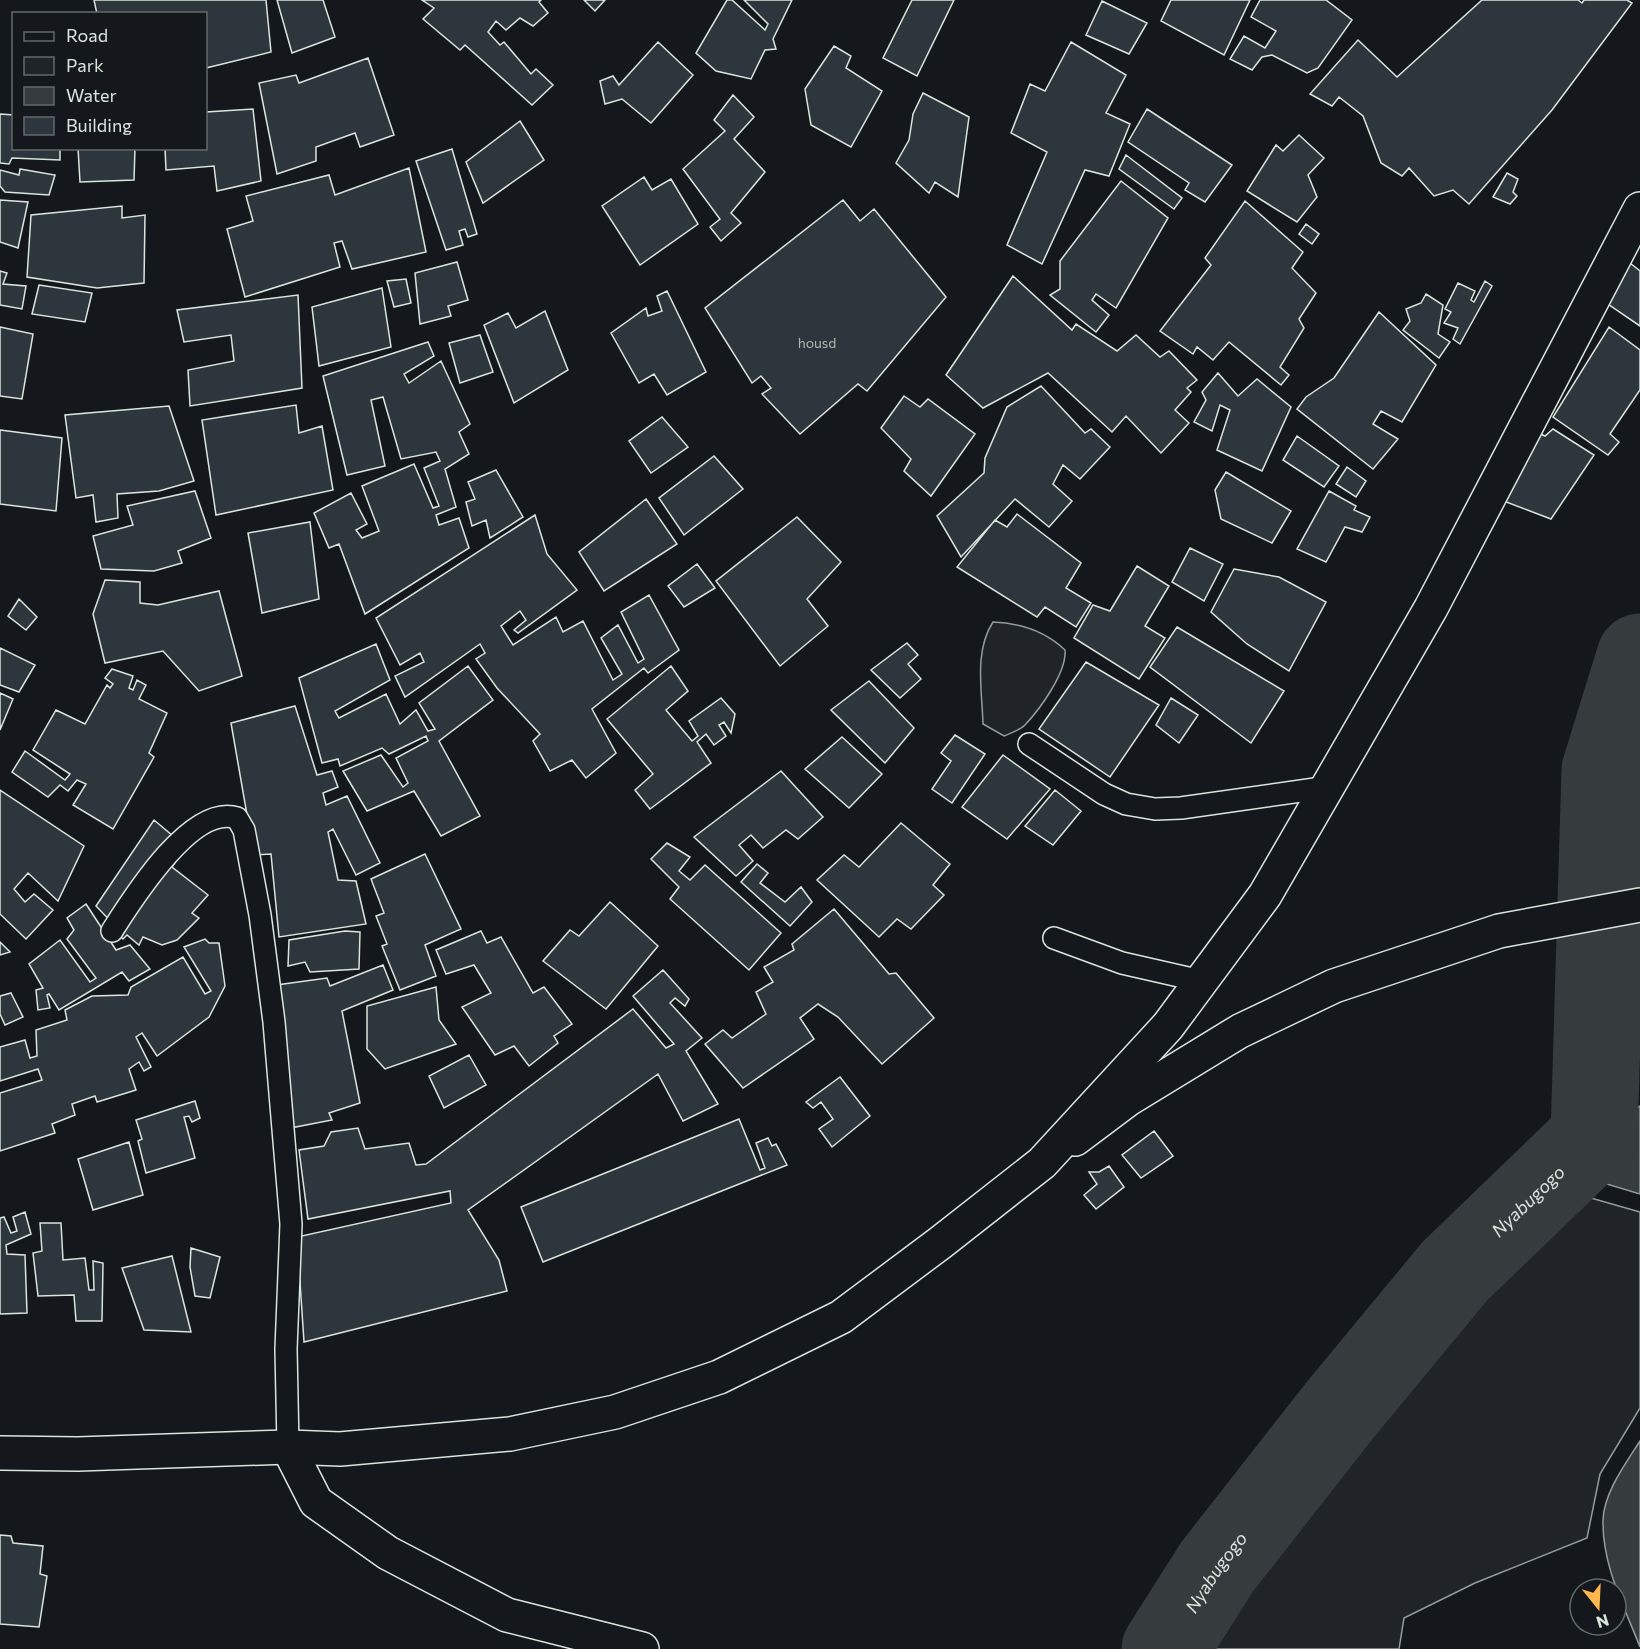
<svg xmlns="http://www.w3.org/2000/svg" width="1640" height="1649" font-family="Commissioner,sans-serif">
  <rect width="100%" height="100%" fill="#14181c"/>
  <path fill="#202428" stroke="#939e99" stroke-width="1.5" d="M993 622C1021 623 1045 631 1065 650 1067 672 1040 709 1025 725 1020 730 1011 733 1004 736L983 724C982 690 974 651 993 622Z
    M1563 1190 1640 1212V1408L1600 1474 1587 1538 1475 1583 1404 1618 1399 1649H1181L1223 1579 1496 1250Z"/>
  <path fill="#363b3e" stroke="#939e99" stroke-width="1.5" d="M1640 1106V1194L1590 1179 1594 1137Z
    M1640 1441V1647C1624 1606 1602 1565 1603 1520 1604 1492 1626 1463 1640 1441Z"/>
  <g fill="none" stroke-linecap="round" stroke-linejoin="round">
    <path stroke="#363b3e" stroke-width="87" id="s1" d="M1165 1649 1217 1567 1340 1410 1455 1271 1594 1137 1605 770 1640 657"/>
  </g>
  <path fill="#2c363c" stroke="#d8e6dc" stroke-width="1.5" d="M94 0H266L271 52 206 68V14H97Z
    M277 0H323L335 37 292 53Z
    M422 0H541L539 2 548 13 533 26 520 18 506 30 496 21 488 32 500 45 504 42 531 74 536 69 553 85 532 105 465 45 460 50 423 19 434 8Z
    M584 0H605L595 11Z
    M727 0H732L765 30 768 24 744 0H792L773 39 776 49 765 50 751 79 716 71 696 53Z
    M912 0H954L917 76 883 58Z
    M1171 0H1250L1224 55 1161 21Z
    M1260 0H1326L1352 20 1318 68 1307 73 1272 55 1262 57 1252 70 1230 59 1244 36 1265 48 1276 31 1251 17Z
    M1482 0H1578L1582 3 1584 0H1627L1632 3 1552 110 1469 204 1453 190 1434 196 1409 168 1402 176 1381 163 1363 116 1339 97 1332 106 1310 94 1358 40 1397 77Z
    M1102 1 1147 23 1129 54 1086 35Z
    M658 42 693 75 651 123 622 99 605 104 600 81 613 76 619 85Z
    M1071 42 1126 75 1106 113 1130 124 1109 176 1085 170 1042 264 1007 245 1047 152 1011 133 1030 84 1045 91Z
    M834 46 851 56 846 68 882 91 851 147 811 125 805 89Z
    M368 58 394 135 360 147 355 133 316 147V161L277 174 259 83 296 75 299 83Z
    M923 93 969 117 958 197 935 182 929 193 896 163 909 140 913 114Z
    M733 95 754 117 734 139 765 172 731 213 741 223 721 241 710 227 720 219 683 169 725 131 714 120Z
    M253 109 261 181 217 191 214 166 166 170 165 148H206V112Z
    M1147 109 1232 165 1205 202 1185 190 1189 183 1128 142Z
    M0 114 14 115V148H60V160L12 158 9 164 0 163Z
    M520 121 544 160 483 203 466 162Z
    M1299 135 1324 158 1308 175 1317 197 1297 222 1247 191 1276 145 1283 151Z
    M78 148H135L134 180 80 182Z
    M452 149 477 234 468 237 465 229 459 231 463 245 446 250 416 161Z
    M1126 155 1182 198 1174 209 1119 169Z
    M409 168 426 252 352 269 342 241 334 243 340 267 245 297 227 229 253 221 246 196 329 175 335 195Z
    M20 169 55 175 49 195 5 192 0 186V170L19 175Z
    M1507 173 1518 179 1513 192 1517 196 1510 204 1493 197Z
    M644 177 652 190 671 179 698 224 640 265 602 206Z
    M1121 181 1168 218 1116 308 1096 294 1092 300 1109 315 1096 332 1050 295 1060 289V261Z
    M0 200 28 202 18 248 0 242Z
    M843 200 860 221 874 209 946 297 867 391 858 384 800 434 762 394 771 388 761 376 752 383 705 308Z
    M1245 201 1303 252 1292 268 1316 293 1299 319 1304 328 1280 367 1289 375 1281 385 1229 342 1213 360 1197 347 1193 354 1160 331 1211 265 1205 258Z
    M122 206V218L145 215 144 283 97 288 27 277 31 215Z
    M1306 224 1319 234 1312 244 1299 234Z
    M457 262 468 300 448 306 451 316 420 324 415 273Z
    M1630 263 1640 271V326L1605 302Z
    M0 271 7 273 3 284 26 286 22 309 0 305Z
    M1013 276 1072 330 1076 324 1117 351 1136 335 1160 357 1169 351 1197 380 1187 388 1191 392 1175 410 1189 423 1161 453 1126 416 1112 432 1048 373 983 408 946 375Z
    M406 279 411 303 394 307 387 281Z
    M1485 281 1492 286 1460 344 1453 339 1458 328 1444 323 1451 312 1445 309 1458 283 1475 291 1471 300 1474 302Z
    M39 285 92 293 85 322 32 314Z
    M382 288 391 347 319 366 312 307Z
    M667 291 706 372 667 395 654 374 639 383 611 333 646 308 648 316 662 311 657 296Z
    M1426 294 1443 305 1438 334 1450 342 1439 358 1403 330 1410 321 1406 309 1421 303Z
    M298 295 302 388 190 406 188 370 234 361 231 335 184 342 177 310Z
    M545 311 568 370 514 403 484 325 508 313 516 328Z
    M1379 312 1436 365 1402 422 1381 411 1373 424 1398 439 1373 469 1297 409 1306 397 1334 378Z
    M0 327 33 334 22 399 0 396Z
    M1609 327 1640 350V390L1610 434 1619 442 1608 455 1553 417Z
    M480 335 493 372 460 383 449 343Z
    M428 342 434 356 404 374 409 383 441 361 470 424 459 432 469 454 445 469 456 507 436 515 439 525 459 518 469 548 365 614 339 544 329 548 314 513 351 493 367 524 356 530 362 538 379 531 362 486 414 464 433 508 439 506 424 468 440 461 436 452 401 459 383 397 371 400 385 466 347 475 323 376Z
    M1218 373 1238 396 1257 379 1291 407 1262 471 1217 450 1230 410 1220 405 1212 431 1194 422 1206 400 1202 392Z
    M1041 386 1085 433 1091 429 1110 447 1080 479 1063 465 1053 484 1072 501 1049 527 1015 499 961 557 937 516 984 473 985 458 1007 407Z
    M904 396 920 407 928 399 975 434 931 496 904 471 911 459 881 428Z
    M296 405 299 433 322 426 333 490 216 515 202 420Z
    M169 406 194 481 159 491 117 494 118 518 96 522 93 495 76 498 65 415Z
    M662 417 688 447 651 473 629 441Z
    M1553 429 1594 455 1551 519 1496 498 1534 431 1545 436Z
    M0 430 62 438 56 511 0 504Z
    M1297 436 1339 466 1324 487 1283 460Z
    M714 456 743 489 684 535 659 498Z
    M1347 467 1366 481 1356 497 1336 484Z
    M496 470 523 517 490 538 486 520 472 526 466 502 475 499 468 482Z
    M1226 472 1291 511 1272 543 1221 519 1215 490Z
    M195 491 211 538 178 551 182 563 154 571 101 569 93 536 133 525 127 506Z
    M1329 491 1356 506 1354 510 1370 517 1362 532 1345 527 1326 562 1297 549Z
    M646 499 677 544 604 591 579 552Z
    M1017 514 1081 563 1066 588 1091 603 1076 627 1045 607 1037 617 957 567 995 520 1007 527Z
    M535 515 547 554 577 590 518 633 514 630 526 620 520 611 501 626 513 645 556 617 563 632 583 621 613 680 622 674 601 638 618 625 638 663 644 659 621 612 649 595 679 650 648 673 644 668 592 709 616 753 586 778 572 760 550 771 533 741 540 734 497 688 476 659 485 653 480 644 405 697 395 676 424 662 420 653 400 665 376 618Z
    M797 517 841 562 807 599 828 626 780 666 716 581Z
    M310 522 319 599 262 613 248 533Z
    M1190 548 1223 564 1204 601 1172 582Z
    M697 564 715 588 684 607 668 586Z
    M1137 566 1169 586 1145 626 1165 638 1139 679 1074 638 1093 605 1110 611Z
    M1234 569 1279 577 1326 602 1289 671 1247 644 1211 612Z
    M105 580 140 582V603L158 605 219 591 242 676 199 691 163 651 105 663 93 614Z
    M19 599 37 617 26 630 8 616Z
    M1177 627 1284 691 1251 743 1150 667Z
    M907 643 918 655 908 664 921 679 900 698 871 670Z
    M376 644 390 680 335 711 339 718 386 694 400 724 416 710 428 731 435 729 419 703 468 666 493 700 439 741 480 816 441 836 414 791 367 811 343 771 381 755 403 787 408 783 396 758 428 741 426 736 389 754 382 748 340 766 338 759 322 763 299 678Z
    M0 648 35 665 19 692 0 685Z
    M1086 662 1159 705 1110 777 1039 729Z
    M671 666 688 691 666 710 692 741 698 736 689 721 721 698 735 714 731 733 724 722 719 725 726 736 714 745 706 734 697 742 711 763 650 809 635 790 653 774 607 719Z
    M112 669 133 676 129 688 133 690 137 680 146 685 139 699 167 713 149 753 154 757 113 829 73 805 86 784 77 780 68 791 60 785 48 797 12 772 25 751 65 780 70 774 33 750 56 710 85 724 107 685 110 688 113 684 105 678Z
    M869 681 914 728 885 763 831 710Z
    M0 693 13 699 0 730Z
    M1171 698 1198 715 1179 743 1156 725Z
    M295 706 317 775 332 771 338 787 323 793 326 805 347 796 380 863 356 875 333 829 328 832 338 880 356 881 366 924 279 937 271 854 254 855 231 723Z
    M955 735 985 754 952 803 932 789 951 761 941 753Z
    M842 737 882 774 849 808 805 769Z
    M1003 755 1050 789 1007 839 962 807Z
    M781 771 823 817 798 839 786 830 763 848 751 835 739 845 753 861 736 876 694 837Z
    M0 790 84 846 58 901 28 873 14 889 25 902 34 894 53 910 26 939 0 914Z
    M1055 790 1081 811 1053 845 1025 826Z
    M154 820 186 847 172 867 208 895 192 913 199 918 177 940 162 945 143 937 139 945 127 935 123 939 120 936 122 933 96 906Z
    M901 823 950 864 933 885 944 895 911 929 897 919 879 937 817 880 844 855 859 867Z
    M667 843 690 857 679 871 690 880 705 865 781 933 749 970 670 899 679 887 651 859Z
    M425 854 461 929 425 945 436 976 400 990 382 946 387 944 376 916 384 913 371 879Z
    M757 864 768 873 760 883 785 902 801 887 812 902 790 926 741 882Z
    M610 902 658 946 606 1009 543 961 570 930 579 936Z
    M86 904 116 950 130 945 150 969 129 981 122 972 59 1010 49 994 47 995 50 1008 38 1010 36 990 43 988 29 964 60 940 90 982 96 978 67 939 74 930 67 918Z
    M834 909 889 974 896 973 934 1018 882 1064 838 1017 818 1004 800 1018 814 1039 743 1088 705 1044 723 1030 732 1038 766 1014 756 992 773 982 764 967 794 950 792 944Z
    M345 931 360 932 359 969 310 972 305 962 288 966 289 940Z
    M481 931 487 943 501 937 533 993 544 987 572 1024 554 1036 558 1043 529 1066 514 1046 495 1055 462 1007 491 993 474 965 446 974 436 950Z
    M205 939 209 943H219L225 986 209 1017 157 1056 142 1033 136 1037 151 1067 144 1071 139 1062 129 1069 136 1090 97 1102 95 1096 72 1104 75 1115 52 1124 55 1133 0 1151V1093L42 1080 38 1069 0 1081V1047L25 1040 30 1058 37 1056 36 1030 67 1020 65 1010 92 996 128 995 131 987 183 957 205 994 211 991 184 947Z
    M0 942 10 952 0 955Z
    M383 965 393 990 342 1011 360 1103 329 1113 332 1120 280 1130 262 987 327 978 330 986Z
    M663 970 689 999 685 1006 675 998 670 1003 702 1038 686 1051 718 1104 683 1121 658 1074 468 1210 499 1260 507 1291 304 1342 297 1237 451 1203 450 1191 308 1219 299 1150 324 1146 331 1132 358 1128 365 1149 409 1143 416 1165 426 1164 633 1009 666 1048 674 1044 633 996Z
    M436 987 439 1020 456 1044 385 1069 367 1049V1006Z
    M11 993 23 1017 5 1025 0 1014V996Z
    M469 1055 486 1085 444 1108 429 1076Z
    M840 1077 870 1116 832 1147 819 1129 833 1119 821 1102 813 1108 806 1102Z
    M195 1101 200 1118 192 1122 189 1116 184 1117 195 1158 146 1173 138 1141 142 1139 136 1120Z
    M739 1119 760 1170 765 1168 756 1143 768 1138 772 1146 776 1144 787 1165 543 1262 521 1207Z
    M1154 1131 1173 1156 1141 1178 1122 1155Z
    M129 1142 143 1195 93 1210 78 1159Z
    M1109 1166 1124 1187 1096 1209 1084 1195 1097 1184 1089 1172H1099Z
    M25 1212 31 1234 6 1245 7 1254 25 1255 27 1313 0 1314V1218L4 1217 11 1233 17 1231 13 1217Z
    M40 1223H61L63 1260 85 1258 89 1290H94L93 1261 103 1263 102 1321H76L74 1295 38 1296 33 1253 42 1251Z
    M191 1248 220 1257 210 1298 195 1296 190 1267Z
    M172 1256 191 1332 144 1330 122 1268Z
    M0 1535 11 1536 13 1543 43 1546 40 1574 47 1576 39 1627 0 1624Z"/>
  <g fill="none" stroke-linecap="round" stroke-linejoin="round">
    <defs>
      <path id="service" d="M1029 744 1104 794 1126 804 1155 809 1181 808 1329 787
        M112 931C133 898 192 803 237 818L244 830 260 915 274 1022 291 1224 286 1349 288 1447
        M1054 938 1122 963 1201 981"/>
      <path id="minor" d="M1075 1139 1127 1100 1240 1031 1334 986 1499 931 1640 905
        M288 1447 316 1502 388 1553 507 1615 642 1649"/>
      <path id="trunk" d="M0 1453 78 1454 288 1447 340 1449 510 1434 615 1412 719 1377 841 1317 940 1243 1042 1163 1168 1026 1265 895 1431 608 1640 209"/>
    </defs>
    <use href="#service" stroke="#d8e6dc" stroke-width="24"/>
    <use href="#minor" stroke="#d8e6dc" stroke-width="36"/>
    <use href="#trunk" stroke="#d8e6dc" stroke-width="36"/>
    <use href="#service" stroke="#14181c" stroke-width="21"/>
    <use href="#minor" stroke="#14181c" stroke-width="33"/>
    <use href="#trunk" stroke="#14181c" stroke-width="33"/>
  </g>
  <g text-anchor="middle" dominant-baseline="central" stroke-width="4.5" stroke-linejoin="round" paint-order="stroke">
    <g font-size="14" fill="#adbab4">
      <text x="817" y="342">housd</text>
    </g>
    <g font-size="18" font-style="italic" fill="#d8e6dc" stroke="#14181c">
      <text stroke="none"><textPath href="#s1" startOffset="578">Nyabugogo</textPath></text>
      <text stroke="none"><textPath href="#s1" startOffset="92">Nyabugogo</textPath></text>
    </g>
  </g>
  <rect x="12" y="12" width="195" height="138" fill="#14181c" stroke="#626a69" stroke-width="1.5"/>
  <rect x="24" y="32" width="30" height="9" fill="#14181c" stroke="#626a69" stroke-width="1.5"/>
  <text x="66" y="42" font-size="18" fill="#d8e6dc">Road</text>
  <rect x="24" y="57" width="30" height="18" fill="#202428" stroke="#626a69" stroke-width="1.5"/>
  <text x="66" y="72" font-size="18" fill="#d8e6dc">Park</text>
  <rect x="24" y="87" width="30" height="18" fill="#363b3e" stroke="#626a69" stroke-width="1.5"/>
  <text x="66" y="102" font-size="18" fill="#d8e6dc">Water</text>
  <rect x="24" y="117" width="30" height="18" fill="#2c363c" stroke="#626a69" stroke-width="1.5"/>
  <text x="66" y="132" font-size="18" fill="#d8e6dc">Building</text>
  <g transform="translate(1598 1607) rotate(162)"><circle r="28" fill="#14181c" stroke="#626a69" stroke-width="1.5"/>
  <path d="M0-4.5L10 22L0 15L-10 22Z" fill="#ffb74d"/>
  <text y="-9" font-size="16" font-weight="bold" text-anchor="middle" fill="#d8e6dc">N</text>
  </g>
</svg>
